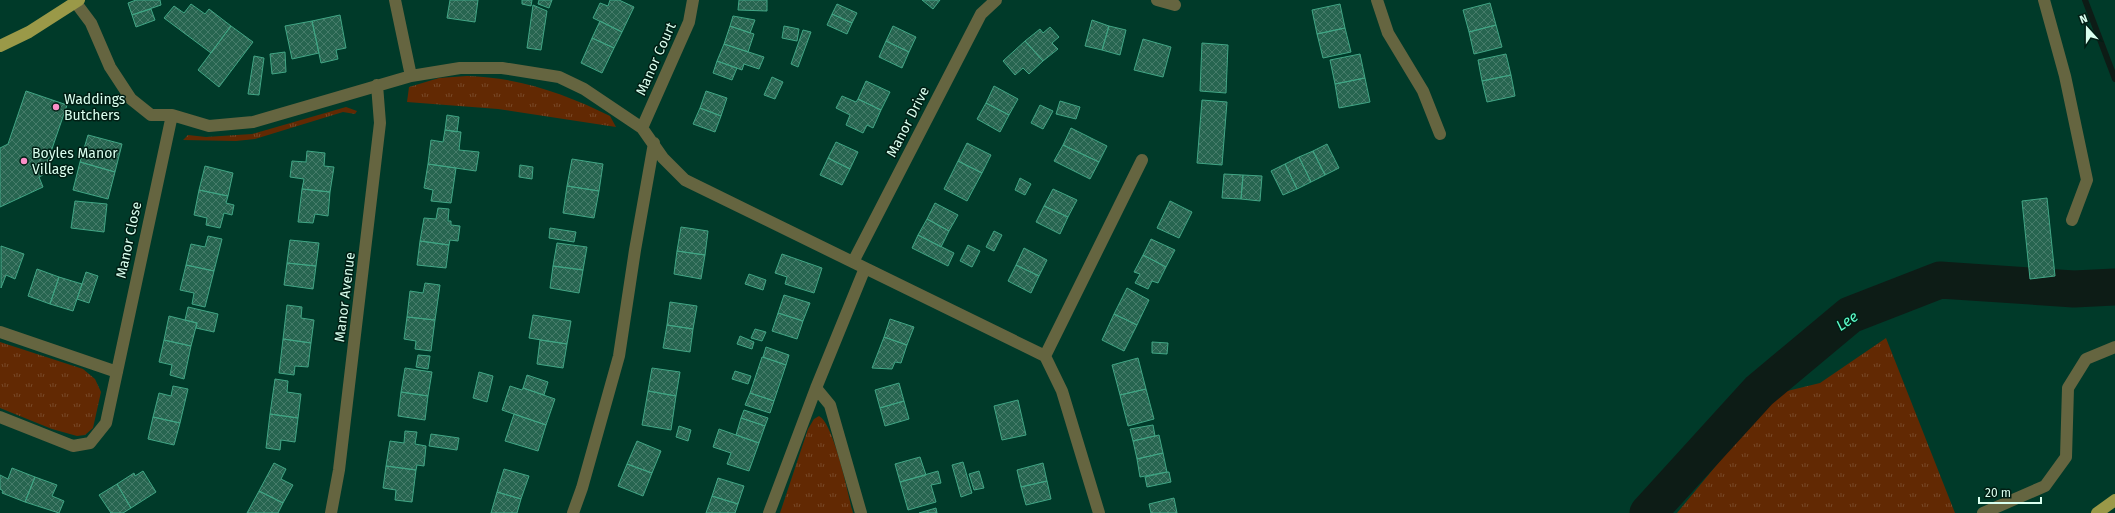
<svg xmlns="http://www.w3.org/2000/svg" width="2115" height="513" font-family="'Fira Sans',sans-serif">
  <defs>
    <pattern id="grass-tufts" width="24" height="20" patternUnits="userSpaceOnUse"><rect width="24" height="20" fill="#622903"/><path d="M3 7l-1-3M5 7V3M7 7l1-3M15 17l-1-3M17 17v-4M19 17l1-3" fill="none" stroke="#784928"/></pattern>
    <pattern id="building-cross-hatch" width="8" height="8" patternUnits="userSpaceOnUse"><rect width="8" height="8" fill="#276550"/><path d="M0 0l8 8M0 8l8-8" fill="none" stroke="#467c6a"/></pattern>
  </defs>
  <rect width="100%" height="100%" fill="#003a29"/>
  <path fill="url(#grass-tufts)" d="M467 76C517 77 566 94 610 116L616 127 498 109 407 102 409 87 439 78Z
    M346 107 357 111 355 114 343 112 255 139 236 141 183 140 188 135 206 137 252 134Z
    M1886 338 1955 513H1677L1775 394 1820 383Z
    M0 342 83 369 95 379 101 392 93 428 85 435 77 436 52 429 0 408Z
    M819 416C834 424 848 493 853 513H780L808 429 814 419Z"/>
  <g fill="none" stroke-linecap="round" stroke-linejoin="round">
    <path stroke="#0d1c16" stroke-width="6" d="M2085 0 2115 79"/>
    <path stroke="#0d1c16" stroke-width="37" d="M1648 513 1759 391 1850 315 1940 280 2074 289 2115 287"/>
  </g>
  <path fill="url(#building-cross-hatch)" stroke="#41a685" d="M136 0H160L161 5 132 15 128 3Z
    M450 0H478L475 22 447 18Z
    M522 0H532L531 6 522 4Z
    M539 0H552L549 8 538 4Z
    M610 0H619L634 7 622 32 593 18 600 3 608 6Z
    M739 0H767V11L738 10Z
    M922 0H940L933 9Z
    M1490 3 1496 25 1469 32 1463 10Z
    M191 4 205 14 209 9 231 26 211 53 164 18 174 6 184 13Z
    M837 4 857 13 852 23 832 14Z
    M1340 4 1345 28 1317 34 1312 10Z
    M533 5 547 11 541 50 527 48Z
    M151 9 155 20 136 27 132 15Z
    M832 14 852 23 847 34 827 25Z
    M340 15 346 48 336 50 338 59 321 63 312 21Z
    M733 16 755 20 750 33 730 26Z
    M1092 20 1109 26 1102 50 1085 46Z
    M312 21 319 53 292 59 285 26Z
    M600 21 622 32 614 48 592 38Z
    M1496 25 1502 47 1474 54 1469 32Z
    M231 26 253 42 219 87 198 70Z
    M730 26 754 34 748 52 724 44Z
    M784 26 799 29 797 41 782 38Z
    M893 26 916 37 909 52 886 41Z
    M1109 26 1126 30 1120 55 1102 50Z
    M1050 27 1059 37 1052 43 1058 49 1043 61 1025 41 1040 29 1043 33Z
    M1345 28 1351 52 1323 58 1317 34Z
    M803 30 811 32 798 67 791 64Z
    M592 38 614 48 602 73 581 63Z
    M1143 39 1171 47 1163 77 1134 70Z
    M886 41 909 52 902 68 879 57Z
    M1025 41 1043 61 1029 74 1023 68 1015 75 1003 61Z
    M1202 43 1228 45 1226 93 1200 91Z
    M724 44 764 57 759 69 744 64 742 70 717 61Z
    M285 52 286 72 272 74 270 54Z
    M1360 54 1365 78 1335 84 1330 60Z
    M1506 54 1511 75 1482 81 1478 60Z
    M254 56 264 58 259 95 248 94Z
    M717 61 737 68 732 80 713 73Z
    M1511 75 1515 96 1487 102 1482 81Z
    M772 77 783 82 775 99 764 95Z
    M1365 78 1370 102 1339 108 1335 84Z
    M866 81 890 92 881 110 858 99Z
    M994 86 1018 99 1009 115 986 103Z
    M26 91 67 105 43 175 39 177 43 187 0 207V148L8 144Z
    M706 91 727 98 721 116 700 108Z
    M842 96 856 102 858 99 881 110 873 128 867 125 863 133 846 125 850 115 836 108Z
    M1202 100 1227 102 1222 165 1197 163Z
    M1060 101 1080 107 1076 119 1056 114Z
    M986 103 1009 115 1000 132 977 119Z
    M1040 105 1053 111 1043 129 1031 123Z
    M700 108 721 116 715 132 693 124Z
    M447 115 459 117 457 132 445 130Z
    M1071 128 1107 146 1099 162 1063 145Z
    M445 130 461 132 459 150 479 152 476 171 428 164 431 140 443 142Z
    M88 135 122 144 115 172 80 162Z
    M836 142 858 152 850 169 828 158Z
    M967 143 991 155 982 173 958 161Z
    M1327 144 1339 168 1325 175 1313 151Z
    M1063 145 1099 162 1090 179 1054 161Z
    M307 151 325 153 324 166 334 167 330 192 302 189 304 179 290 177 292 161 306 162Z
    M1313 151 1325 175 1311 182 1299 157Z
    M1299 157 1311 182 1297 189 1285 164Z
    M828 158 850 169 842 185 820 175Z
    M572 159 603 164 599 191 567 186Z
    M958 161 982 173 967 201 944 189Z
    M80 162 115 172 108 199 73 190Z
    M428 164 456 168 451 203 431 201 433 190 424 188Z
    M1285 164 1297 189 1283 195 1271 171Z
    M520 165 533 167 532 179 519 177Z
    M205 166 233 173 228 196 199 190Z
    M1224 174 1243 175 1241 199 1222 198Z
    M1243 175 1262 176 1260 201 1241 199Z
    M1020 178 1031 184 1025 195 1015 190Z
    M567 186 599 191 594 218 563 213Z
    M302 189 330 192 328 216 315 214 313 223 298 222Z
    M1053 189 1077 200 1068 217 1044 206Z
    M199 190 228 196 226 203 234 205 232 215 224 213 220 228 206 225 207 218 194 215Z
    M2047 198 2055 276 2030 279 2022 201Z
    M75 201 107 204 104 232 71 228Z
    M1170 201 1192 212 1179 238 1157 228Z
    M935 203 958 215 949 231 927 219Z
    M1044 206 1068 217 1060 234 1036 222Z
    M438 208 449 209 448 221H451V225L460 226 458 241 450 240 449 245 420 241 424 218 436 219Z
    M927 219 949 231 941 247 918 235Z
    M681 227 708 231 705 255 677 251Z
    M550 228 576 232 574 242 549 238Z
    M994 231 1002 235 994 251 986 247Z
    M918 235 954 253 948 266 912 248Z
    M208 236 222 239 214 271 186 265 191 244 205 247Z
    M1151 239 1175 250 1166 267 1143 255Z
    M290 240 319 243 316 266 287 263Z
    M420 241 449 245 446 268 417 265Z
    M557 243 587 247 583 270 553 266Z
    M968 245 980 251 972 267 960 261Z
    M1 246 24 254 15 279 6 275 1 288Z
    M1024 248 1047 260 1039 276 1016 265Z
    M677 251 705 255 701 279 674 274Z
    M782 254 822 268 814 293 785 284 787 277 775 273Z
    M1143 255 1166 267 1158 283 1152 281 1148 289 1135 283 1140 274 1134 272Z
    M287 263 316 266 313 289 284 285Z
    M186 265 214 271 205 307 192 304 194 293 180 290Z
    M1016 265 1039 276 1031 293 1008 281Z
    M553 266 583 270 579 293 550 288Z
    M37 269 59 277 50 304 28 296Z
    M86 272 98 276 89 303 77 299Z
    M749 274 766 280 763 290 745 284Z
    M59 277 82 284 73 311 50 304Z
    M425 283 440 285 435 320 407 317 410 291 423 293Z
    M1127 288 1149 300 1137 325 1114 314Z
    M784 295 810 303 803 321 778 313Z
    M670 302 697 306 693 329 667 325Z
    M287 305 302 307 301 318 314 320 311 343 283 339Z
    M188 307 218 314 214 332 196 328 197 323 185 320Z
    M778 313 803 321 797 339 772 331Z
    M1114 314 1137 325 1124 351 1102 340Z
    M533 315 571 321 567 344 529 338Z
    M169 316 197 323 191 346 164 340Z
    M407 317 435 320 431 351 415 349 416 341 404 339Z
    M890 319 914 327 907 345 884 337Z
    M667 325 693 329 690 352 663 348Z
    M755 329 766 332 762 341 751 338Z
    M740 336 754 342 752 349 737 344Z
    M884 337 907 345 901 363 895 362 892 369 872 368Z
    M283 339 311 343 308 367 295 366 294 375 279 373Z
    M164 340 191 346 184 379 170 375 172 365 159 362Z
    M540 340 567 344 563 368 537 364Z
    M1152 342 1168 343 1167 354 1152 353Z
    M766 347 789 355 786 365 763 357Z
    M418 355 430 356 428 369 416 367Z
    M762 357 786 365 774 401 750 393Z
    M1138 358 1146 389 1120 395 1112 365Z
    M405 368 432 372 428 396 401 392Z
    M652 368 680 372 676 396 648 391Z
    M735 371 751 376 748 384 732 379Z
    M479 372 493 376 487 402 473 398Z
    M527 375 548 382 544 395 523 388Z
    M275 379 288 381 287 392 301 394 298 418 270 414Z
    M899 383 904 401 880 408 875 390Z
    M173 386 188 389 180 423 153 417 159 393 171 396Z
    M510 386 522 390 523 388 555 399 546 425 502 410Z
    M1146 389 1154 419 1128 426 1120 395Z
    M648 391 676 396 671 430 642 425Z
    M401 392 428 396 425 420 398 416Z
    M750 393 774 401 770 413 745 405Z
    M1018 400 1026 435 1002 440 994 406Z
    M904 401 909 419 885 426 880 408Z
    M744 410 768 418 765 426 741 418Z
    M270 414 298 418 295 442 281 440 280 450 266 448Z
    M514 414 546 425 538 451 505 441Z
    M153 417 180 423 174 445 148 439Z
    M741 418 765 426 759 443 736 435Z
    M1153 425 1155 436 1133 441 1130 429Z
    M679 426 691 430 688 441 676 437Z
    M719 429 759 443 749 471 727 464 731 453 713 447Z
    M405 431 417 432 415 444 426 446 424 466 417 465 416 470 386 466 390 441 404 443Z
    M431 434 459 438 457 450 429 446Z
    M1159 435 1163 453 1137 459 1133 441Z
    M637 441 661 451 652 473 627 464Z
    M1163 453 1167 472 1140 477 1137 459Z
    M920 457 926 475 900 482 895 464Z
    M963 462 972 493 961 497 952 465Z
    M274 463 286 469 281 479 293 485 283 503 259 491Z
    M1043 463 1047 481 1021 487 1017 470Z
    M627 464 652 473 643 496 618 486Z
    M386 466 416 470 412 502 395 500 396 490 383 488Z
    M12 468 35 477 25 502 2 493 3 491 0 489V475L8 479Z
    M504 469 529 476 521 499 497 492Z
    M143 471 156 492 131 508 117 484 134 473 135 476Z
    M938 471 941 483 931 485 936 502 908 510 900 482Z
    M979 471 984 488 974 490 969 474Z
    M1167 472H1169L1171 482 1147 487 1145 477Z
    M35 477 57 485 52 496 64 501 59 513 25 502Z
    M718 478 744 486 738 504 712 496Z
    M1047 481 1051 499 1026 505 1021 487Z
    M117 484 131 508 123 513H111L99 495Z
    M259 491 283 503 278 513H247Z
    M497 492 521 499 517 513H491Z
    M712 496 738 504 735 513H706Z
    M1174 498 1177 513H1151L1149 504Z
    M936 508 937 513H919Z"/>
  <g fill="none" stroke-linecap="round" stroke-linejoin="round">
    <path stroke="#656540" stroke-width="12" d="M395 0 411 76
      M1157 0 1175 5
      M1377 0 1388 33 1423 91 1440 134
      M2044 0 2065 76 2087 180 2072 220
      M76 3 91 23 110 67 131 99 151 115H172L209 126 253 122 411 76 460 68H502L559 77 584 89 642 128 663 158 685 180 1045 356 1062 391 1099 513
      M642 128 689 22 693 0
      M853 262 981 14 996 0
      M0 332 117 372
      M1045 356 1142 160
      M816 388 830 405 861 513
      M0 417 73 446 90 443 106 423 172 115
      M331 513 339 470 380 123 377 85
      M573 513 582 488 619 356 635 250 654 143
      M769 513 816 388 865 268
      M1983 513 2045 486 2066 457 2068 388 2086 359 2115 347"/>
    <path stroke="#9a9948" stroke-width="12" d="M0 46 29 32 79 0
      M2097 513 2115 500"/>
  </g>
  <g fill="#fa8fc7" stroke="#001e14" stroke-width="1.5">
    <circle cx="56" cy="107" r="4"/>
    <circle cx="24" cy="161" r="4"/>
  </g>
  <g text-anchor="middle" dominant-baseline="central" stroke-width="3" stroke-linejoin="round" paint-order="stroke">
    <g font-size="14" fill="#daffef" stroke="#001e14">
      <text transform="translate(656 59) rotate(-66)">Manor Court</text>
      <text transform="translate(908 122) rotate(-63)">Manor Drive</text>
      <text transform="translate(129 240) rotate(-78)">Manor Close</text>
      <text transform="translate(345 297) rotate(-83)">Manor Avenue</text>
    </g>
    <g font-size="14" fill="#daffef" stroke="#001e14" text-anchor="start">
      <text x="64" y="99">Waddings<tspan x="64" dy="16">Butchers</tspan></text>
      <text x="32" y="153">Boyles Manor<tspan x="32" dy="16">Village</tspan></text>
    </g>
    <g font-size="15" font-style="italic" fill="#5afac7" stroke="#001e14">
      <text transform="translate(1847 321) rotate(-34)">Lee</text>
    </g>
  </g>
  <g transform="translate(2087 28) rotate(339)" stroke="#001e14" stroke-width="3" paint-order="stroke">
  <path d="M0-3L7 15L0 10L-7 15Z" fill="#daffef"/>
  <text y="-6" font-size="11" font-weight="bold" text-anchor="middle" fill="#daffef">N</text>
  </g>
  <path d="M1979 497v6h62v-6" fill="none" stroke="#daffef" stroke-width="2"/>
  <text x="1985" y="497" font-size="12" fill="#daffef" stroke="#001e14" stroke-width="3" paint-order="stroke">20 m</text>
</svg>
